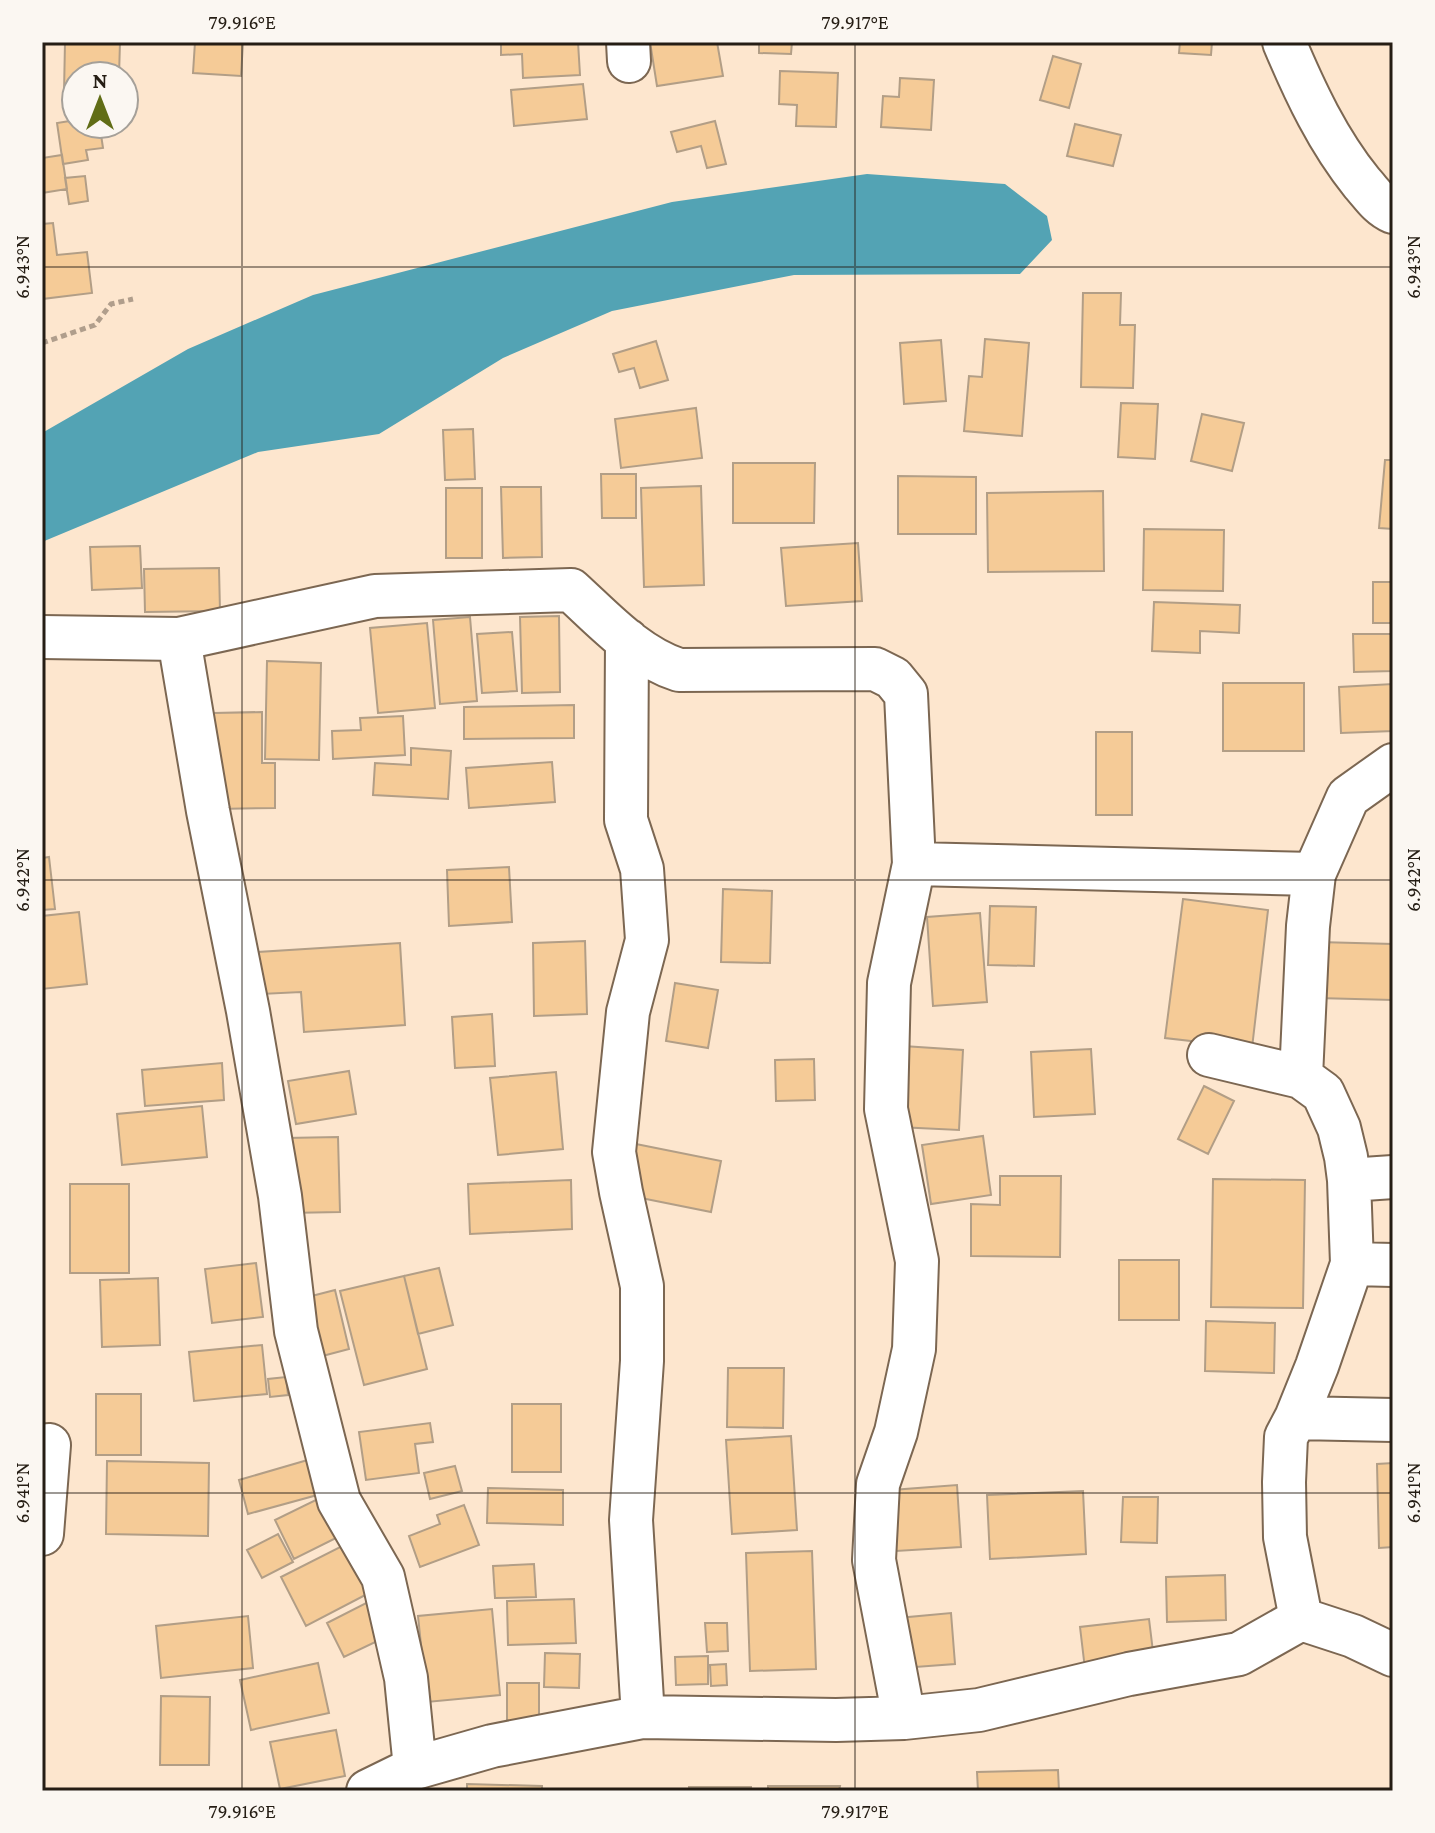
<svg xmlns="http://www.w3.org/2000/svg" width="1435" height="1833" font-family="'Crimson Pro',serif">
  <rect width="100%" height="100%" fill="#fde6ce"/>
  <path fill="#53a3b4" d="M867 174 1005 184 1047 216 1052 240 1020 274 794 275 612 311 503 358 379 434 258 452 42 542V433L188 349 313 295 672 202Z"/>
  <path fill="#f5cb97" stroke="#b29e86" stroke-width="2" d="M65 42H120L119 76H76V93H64Z
    M195 42H243L241 76 193 73Z
    M501 42H578L580 75 523 78 522 54 501 55Z
    M650 42H717L723 76 657 86Z
    M759 42H792L791 54 759 53Z
    M1180 42H1212L1211 55 1179 53Z
    M1053 56 1081 64 1069 108 1040 100Z
    M780 71 838 73 836 127 796 126 797 105 779 104Z
    M900 78 934 80 931 130 881 127 883 96 899 97Z
    M583 84 587 119 514 126 511 90Z
    M76 120V124H83L84 130 100 128 103 148 86 150 88 160 63 164 57 123Z
    M715 121 726 164 707 168 701 146 677 152 671 132Z
    M1075 124 1121 135 1113 166 1067 156Z
    M62 155 67 189 42 193V158Z
    M85 176 88 201 69 204 65 178Z
    M53 223 57 255 87 252 92 293 42 299V224Z
    M1083 293H1121L1120 325H1135L1133 388 1081 387Z
    M985 339 1029 343 1022 436 964 431 969 376 982 377Z
    M941 340 946 401 904 404 900 343Z
    M656 341 668 380 640 388 634 368 619 372 613 354Z
    M1121 403 1158 404 1155 459 1118 457Z
    M696 408 702 458 621 468 615 419Z
    M1202 414 1244 423 1232 471 1191 461Z
    M473 429 475 479 445 480 443 430Z
    M1385 460H1393V529L1379 528Z
    M733 463H815L814 523H733Z
    M601 474H636V518H602Z
    M898 476 976 477V534H898Z
    M701 486 704 585 644 587 641 488Z
    M501 487H541L542 557 503 558Z
    M446 488H482V558H446Z
    M1103 491 1104 571 988 572 987 493Z
    M1144 529 1224 530 1223 591 1143 590Z
    M858 543 862 601 786 606 781 548Z
    M140 546 142 588 92 590 90 547Z
    M219 568 220 611 145 612 144 569Z
    M1373 582H1393V623H1373Z
    M1154 602 1240 605 1239 633 1200 631V653L1152 651Z
    M559 616 560 692 522 693 520 617Z
    M470 617 477 701 440 704 433 620Z
    M427 623 435 708 378 713 370 628Z
    M512 632 517 691 482 693 477 634Z
    M1353 634H1393V671L1354 672Z
    M267 661 321 663 319 760 265 759Z
    M1223 683H1304V751H1223Z
    M1393 684V731L1341 733 1339 687Z
    M574 705V738L464 739V707Z
    M262 712V763H275V808L215 809 214 713Z
    M403 716 405 755 333 759 332 731 361 730 360 718Z
    M1096 732H1132V815H1096Z
    M411 748 451 751 448 799 373 795 375 763 411 765Z
    M552 762 555 802 469 808 466 768Z
    M49 857 55 909 42 910V858Z
    M509 867 512 922 449 926 447 870Z
    M723 889 772 891 770 963 721 962Z
    M1183 899 1268 910 1252 1048 1165 1038Z
    M990 906 1036 907 1034 966 988 965Z
    M79 912 87 984 42 989V916Z
    M980 913 987 1002 933 1006 927 917Z
    M585 941 587 1014 534 1016 533 943Z
    M1318 942 1393 944V1000L1317 998Z
    M400 943 405 1025 304 1032 301 992 261 994 258 952Z
    M675 983 718 990 708 1048 666 1041Z
    M492 1014 495 1066 455 1068 452 1017Z
    M903 1046 963 1050 959 1130 898 1127Z
    M1091 1049 1095 1114 1034 1117 1031 1052Z
    M814 1059 815 1100 776 1101 775 1060Z
    M222 1063 224 1100 145 1106 142 1070Z
    M349 1071 356 1114 296 1124 288 1081Z
    M556 1072 563 1149 498 1155 490 1078Z
    M1204 1086 1234 1101 1208 1154 1178 1139Z
    M202 1106 207 1157 122 1165 117 1114Z
    M983 1136 991 1195 931 1204 922 1145Z
    M338 1137 340 1212 288 1213 286 1138Z
    M636 1144 721 1161 711 1212 626 1195Z
    M1000 1176H1061L1060 1257 971 1256V1204L1000 1205Z
    M1213 1179 1305 1180 1303 1308 1211 1307Z
    M571 1180 572 1229 470 1234 468 1184Z
    M70 1184H129V1273H70Z
    M1119 1260H1179V1320H1119Z
    M256 1263 263 1317 212 1323 205 1269Z
    M439 1268 453 1325 418 1334 404 1276Z
    M404 1276 427 1369 364 1385 340 1291Z
    M158 1278 160 1345 102 1347 100 1280Z
    M335 1290 349 1349 311 1359 296 1300Z
    M1206 1321 1275 1323 1274 1373 1205 1371Z
    M262 1345 267 1394 194 1401 189 1352Z
    M728 1368H784L783 1428 727 1427Z
    M286 1377 288 1395 270 1397 268 1379Z
    M96 1394H141V1455H96Z
    M512 1404H561V1472H512Z
    M430 1423 433 1442 415 1444 419 1473 366 1480 359 1432Z
    M791 1436 797 1530 732 1534 726 1440Z
    M311 1459 321 1494 248 1514 239 1480Z
    M107 1461 209 1463 208 1536 106 1534Z
    M1393 1463V1547L1379 1548 1377 1464Z
    M455 1466 462 1491 430 1499 424 1473Z
    M957 1485 961 1547 896 1551 892 1490Z
    M488 1488 563 1490V1525L487 1523Z
    M1083 1491 1086 1554 990 1559 987 1495Z
    M328 1494 348 1532 294 1559 275 1520Z
    M1123 1497H1158L1157 1543 1121 1542Z
    M464 1505 479 1545 420 1567 409 1536 440 1524 437 1515Z
    M278 1534 293 1562 262 1578 247 1550Z
    M348 1543 373 1591 306 1626 281 1577Z
    M812 1551 816 1669 750 1671 746 1553Z
    M534 1564 536 1597 495 1598 493 1566Z
    M1225 1575 1226 1620 1167 1622 1166 1577Z
    M574 1599 576 1643 508 1645 507 1601Z
    M372 1600 390 1635 344 1657 327 1623Z
    M492 1609 500 1695 427 1702 418 1616Z
    M951 1613 955 1664 902 1668 898 1618Z
    M248 1616 253 1668 161 1678 156 1626Z
    M1149 1619 1154 1660 1085 1669 1080 1627Z
    M705 1623H727L728 1651 707 1652Z
    M545 1653 580 1654 579 1688 544 1687Z
    M708 1656V1684L676 1685 675 1657Z
    M318 1663 329 1713 251 1730 240 1680Z
    M726 1664 727 1685 711 1686 710 1665Z
    M507 1683H539V1731L507 1730Z
    M161 1696 210 1697 209 1765H160Z
    M336 1730 345 1776 280 1789 270 1742Z
    M1058 1770 1059 1791H978L977 1772Z
    M467 1784 542 1786V1791H467Z
    M768 1786H840L839 1791H768Z
    M689 1787H751V1791H689Z"/>
  <g fill="none" stroke-linecap="round" stroke-linejoin="round">
    <defs>
      <path id="street" d="M628 42 629 61
        M1284 42C1305 92 1328 141 1362 183 1372 194 1379 206 1393 212
        M42 637 179 639 375 596 571 590C604 620 636 656 679 670L875 669 893 678 906 694 914 864 889 983 886 1109 917 1261 914 1349 896 1432 878 1484 874 1560 904 1718
        M179 639 208 811 248 1011 280 1196 296 1331 339 1501 383 1577 406 1678 415 1768
        M627 640 626 820 642 869 647 940 628 1012 614 1152 621 1192 642 1286V1361L631 1520 643 1717
        M914 864 1314 874
        M1209 1055 1301 1077 1323 1093 1339 1128 1346 1157 1349 1180 1352 1264 1317 1366 1296 1418 1286 1437 1284 1482 1285 1537 1301 1619
        M1301 1077 1308 926 1314 874 1348 797 1393 765
        M1349 1180 1393 1177
        M1352 1264 1393 1265
        M1296 1418 1393 1420
        M42 1534 49 1445
        M368 1791 415 1768 492 1746 643 1717 836 1720 904 1718 979 1710 1129 1674 1239 1654 1301 1619 1353 1636 1393 1655"/>
    </defs>
    <use href="#street" stroke="#7c6752" stroke-width="46"/>
    <path stroke="#b09e8c" stroke-width="5" stroke-dasharray="6 4" stroke-linecap="butt" d="M42 343 95 325 111 304 133 299"/>
    <use href="#street" stroke="#fff" stroke-width="42"/>
  </g>
  <path fill="none" stroke="#251d14" stroke-width="2" stroke-opacity="0.45" d="M242 42V1791M855 42V1791M42 267H1393M42 880H1393M42 1493H1393"/>
  <rect width="1435" height="1833" fill="none" stroke="#fbf7f2" stroke-width="88"/>
  <g transform="translate(100 100)"><circle r="38" fill="#fbf7f2" stroke="#a5a099" stroke-width="2"/>
  <path d="M0-6L14 30L0 20L-14 30Z" fill="#616d16"/>
  <text y="-12" font-size="22" font-weight="bold" text-anchor="middle" fill="#251d14">N</text>
  </g>
  <rect x="44" y="44" width="1347" height="1745" fill="none" stroke="#251d14" stroke-width="3"/>
  <g font-size="20" text-anchor="middle" fill="#251d14">
    <text x="242" y="29">79.916°E</text>
    <text x="855" y="29">79.917°E</text>
    <text transform="translate(22 267) rotate(-90)" y="7">6.943°N</text>
    <text transform="translate(1413 267) rotate(-90)" y="7">6.943°N</text>
    <text transform="translate(22 880) rotate(-90)" y="7">6.942°N</text>
    <text transform="translate(1413 880) rotate(-90)" y="7">6.942°N</text>
    <text transform="translate(22 1493) rotate(-90)" y="7">6.941°N</text>
    <text transform="translate(1413 1493) rotate(-90)" y="7">6.941°N</text>
    <text x="242" y="1818">79.916°E</text>
    <text x="855" y="1818">79.917°E</text>
  </g>
</svg>
